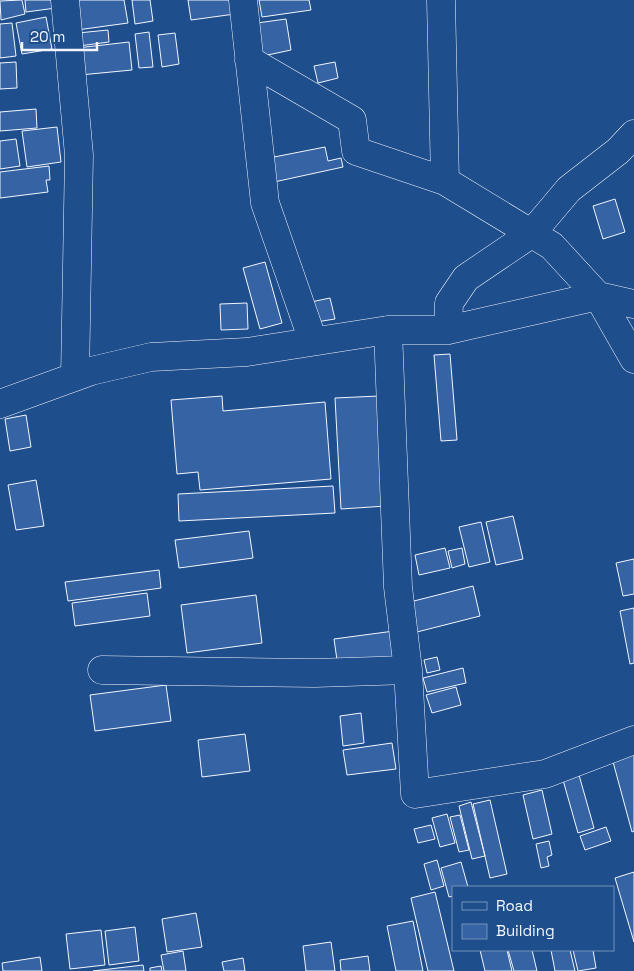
<svg xmlns="http://www.w3.org/2000/svg" width="634" height="971" font-family="'Space Grotesk',sans-serif">
  <rect width="100%" height="100%" fill="#1f4e8c"/>
  <path fill="#3563a3" stroke="#f2f6ff" d="M22 0 25 14 1 20 0 1Z
    M25 0H54L56 8 26 12Z
    M72 0H124L128 23 77 30Z
    M132 0H150L153 21 135 24Z
    M188 0H233L235 14 191 20Z
    M259 0H309L311 10 262 17Z
    M46 17 52 49 22 54 16 23Z
    M286 19 291 50 263 56 257 23Z
    M12 23 16 56 0 58V24Z
    M108 30 109 42 79 46 78 33Z
    M149 32 153 67 139 68 135 34Z
    M175 33 179 64 162 67 158 35Z
    M129 42 132 70 80 75 77 48Z
    M16 62 17 88 0 89V63Z
    M335 62 338 78 318 83 314 66Z
    M36 109 37 128 0 131V112Z
    M57 127 61 162 27 167 22 131Z
    M16 139 20 166 0 169V141Z
    M325 147 328 161 341 158 343 167 274 182 269 158Z
    M49 166 50 180H46L48 192 0 198V172Z
    M615 199 625 232 603 239 593 206Z
    M265 262 282 323 260 329 243 268Z
    M330 298 335 319 316 322 311 302Z
    M247 303 248 329 221 330 220 304Z
    M450 354 457 440 441 441 434 355Z
    M222 396 223 411 325 402 331 479 200 490 198 472 177 474 171 400Z
    M379 396 386 506 341 509 335 398Z
    M26 415 31 447 10 451 5 419Z
    M36 480 44 526 16 530 8 485Z
    M333 486 335 513 179 521 178 494Z
    M513 516 523 559 496 565 486 522Z
    M481 522 490 562 469 567 459 527Z
    M249 531 253 558 179 568 175 540Z
    M445 548 450 568 419 575 415 555Z
    M462 548 465 564 452 568 448 551Z
    M634 559V594L623 596 616 563Z
    M159 570 161 588 68 601 65 582Z
    M473 586 480 616 413 633 406 603Z
    M147 593 150 616 75 626 72 603Z
    M256 595 262 643 187 653 181 605Z
    M634 608V663L630 664 620 611Z
    M394 631 397 659 338 667 334 639Z
    M437 657 440 670 427 673 424 660Z
    M463 668 466 683 427 692 423 678Z
    M166 685 171 721 95 731 90 695Z
    M456 687 461 705 432 713 426 695Z
    M361 713 364 743 343 746 340 716Z
    M245 734 250 771 202 777 198 740Z
    M392 743 396 769 347 775 343 750Z
    M634 752V831L632 832 612 758Z
    M579 775 594 828 578 833 563 780Z
    M542 790 552 834 533 839 523 795Z
    M490 800 507 874 490 878 473 804Z
    M471 802 485 856 472 859 459 806Z
    M447 814 455 843 440 847 432 818Z
    M460 815 469 850 459 852 450 817Z
    M431 825 435 839 418 843 414 829Z
    M606 827 611 841 585 850 580 836Z
    M549 841 552 855 547 857 549 866 541 868 536 844Z
    M437 860 444 886 431 890 424 864Z
    M461 862 468 887H453V896L449 897 441 868Z
    M634 872V942L615 878Z
    M435 892 454 971H428L411 898Z
    M196 913 202 947 167 952 162 919Z
    M413 921 423 971H396L387 926Z
    M135 927 139 961 109 965 105 931Z
    M101 930 105 965 70 969 66 934Z
    M331 942 335 971H306L303 946Z
    M480 950H507L512 971H485Z
    M508 950H532L537 971H514Z
    M551 950H570L575 971H555Z
    M573 950H593L596 968 578 971Z
    M183 951 186 971H164L161 955Z
    M368 956 370 971H341L340 960Z
    M40 957 42 971H3L2 963Z
    M243 958 245 971H224L222 962Z
    M143 965 144 971H93Z
    M161 966 162 971H150V968Z"/>
  <g fill="none" stroke-linecap="round" stroke-linejoin="round">
    <defs>
      <path id="minor" d="M65 0 79 155 75 377
        M243 0 265 203 313 341
        M441 0 445 181 552 246 598 296 634 304
        M249 60 352 120 356 151 445 181
        M388 330 398 587 408 670 415 794 545 774 634 740
        M448 330 449 303 466 278 531 234 569 189 618 151 634 134
        M0 404 91 371 151 357 247 352 388 330H448L598 296 634 359
        M102 670 315 673 408 670"/>
    </defs>
    <use href="#minor" stroke="#f2f6ff" stroke-width="29"/>
    <use href="#minor" stroke="#1f4e8c" stroke-width="28"/>
  </g>
  <rect x="452" y="886" width="162" height="65" fill="#1f4e8c" stroke="#7391ba"/>
  <rect x="462" y="902" width="25" height="8" fill="#1f4e8c" stroke="#7391ba"/>
  <text x="496" y="911" font-size="15" fill="#f2f6ff">Road</text>
  <rect x="462" y="924" width="25" height="15" fill="#3563a3" stroke="#7391ba"/>
  <text x="496" y="936" font-size="15" fill="#f2f6ff">Building</text>
  <path d="M22 42v8h75v-8" fill="none" stroke="#f2f6ff" stroke-width="2.5"/>
  <text x="30" y="42" font-size="15" fill="#f2f6ff" stroke="#1f4e8c" stroke-width="4" paint-order="stroke">20 m</text>
</svg>
